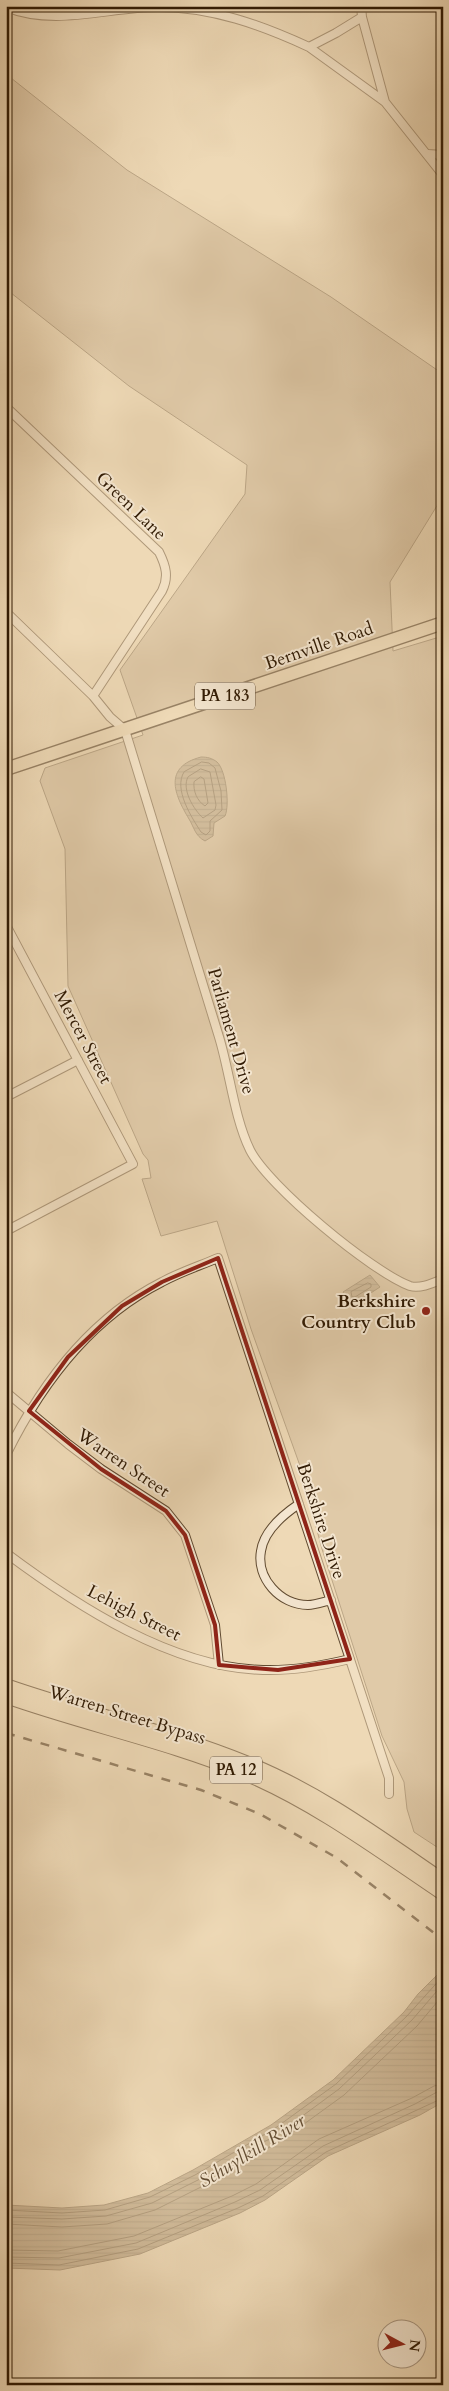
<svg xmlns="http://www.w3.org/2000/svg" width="449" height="2391" font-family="Cardo,serif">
  <defs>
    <pattern id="water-rules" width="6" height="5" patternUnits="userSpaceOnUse" patternTransform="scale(1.25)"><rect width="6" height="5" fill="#ad9879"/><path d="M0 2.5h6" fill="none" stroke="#8d7b61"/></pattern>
  </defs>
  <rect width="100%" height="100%" fill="#eed9b6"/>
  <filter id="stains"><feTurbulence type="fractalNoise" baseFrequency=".004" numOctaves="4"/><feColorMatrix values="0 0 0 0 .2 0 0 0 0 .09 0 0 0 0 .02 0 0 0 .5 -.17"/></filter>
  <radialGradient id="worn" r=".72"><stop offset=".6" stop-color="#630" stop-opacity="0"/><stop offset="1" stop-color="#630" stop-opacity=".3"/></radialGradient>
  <path fill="#ceb998" stroke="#7f6a4e" d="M6 74 127 170 331 297 443 374V496L390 582 393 651 443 636V1851L414 1832 407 1809 404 1782 382 1736 322 1549 299 1463 251 1329 217 1221 161 1236 142 1179 151 1178 148 1160 143 1154 68 986 65 849 40 781 45 768 143 735 120 670 245 494 247 465 129 386 6 289Z"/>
  <path fill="url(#water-rules)" stroke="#7b664a" d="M201 757C207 757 212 758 217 762 226 770 230 805 225 816L214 823 213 836 205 841C195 836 194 827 189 819 174 794 163 767 201 757Z
    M370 1275 380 1287 351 1306 343 1292Z
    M443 1969V2102L420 2115 328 2156 265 2200 240 2213 140 2254 60 2270 6 2268V2205L62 2208 104 2205 148 2193 193 2170 271 2125 333 2080 404 2012 418 1994Z"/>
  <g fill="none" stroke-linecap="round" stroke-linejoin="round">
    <path stroke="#6e593e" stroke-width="1" d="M202 762 209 763 215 768 221 791 222 810 210 821V831L206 835 201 832C192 818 173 789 184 772Z
      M201 769 210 772 216 805 215 810 203 818C194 810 181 789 188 777Z
      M201 777 204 779 208 803 205 806C197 801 193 791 194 782Z
      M368 1283 371 1284V1287L355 1297H352L351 1292Z
      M6 2210 62 2213 105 2210 150 2197 195 2175 274 2129 336 2084 407 2016 443 1976
      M6 2217 62 2219 106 2216 152 2203 198 2180 278 2134 339 2089 412 2020 443 1984
      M6 2224 62 2227 107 2224 155 2210 201 2187 282 2140 344 2095 417 2026 443 1995
      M6 2250 58 2251 134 2236 232 2196 256 2184 319 2139 412 2098 434 2086 443 2084
      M6 2257 59 2258 136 2243 235 2202 260 2190 323 2146 415 2104 437 2092H443
      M6 2263 59 2265 138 2249 238 2208 263 2196 326 2152 443 2098"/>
    <defs>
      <path id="street" d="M361 6 362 17 336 33 309 47 385 102 443 175
        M6 7C55 27 108 7 158 7 212 7 261 25 309 47
        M362 17 385 102
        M428 154 443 155
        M6 407 159 552C166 566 169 577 162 591L93 696
        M6 612 93 696 110 717 125 730C156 832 188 935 219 1037 230 1073 234 1117 250 1150 268 1186 372 1272 410 1286 420 1289 433 1283 443 1279
        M6 925 133 1164 6 1231
        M6 1097 78 1060
        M6 1392 68 1444 101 1469 166 1511 185 1535 215 1625 219 1665
        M6 1455C41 1384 89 1319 162 1282 180 1272 199 1266 218 1258L389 1778V1794
        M299 1504C284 1514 264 1531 261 1551 256 1578 280 1605 308 1605 315 1605 323 1602 331 1600
        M6 1553C77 1606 172 1668 263 1670 293 1671 321 1666 350 1659"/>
      <path id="primary" d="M6 769 443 623"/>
      <path id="highway" d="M6 1686C86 1714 170 1732 248 1764 318 1792 380 1838 443 1881
        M6 1696C85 1724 168 1741 245 1773 316 1803 379 1850 443 1893"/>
    </defs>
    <use href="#street" stroke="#604a30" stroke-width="10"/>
    <use href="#primary" stroke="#301a03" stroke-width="15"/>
    <use href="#highway" stroke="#301a03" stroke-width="16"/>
    <use href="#street" stroke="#f4e6d0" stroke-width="8"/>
    <use href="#primary" stroke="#eed9b6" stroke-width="12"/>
    <use href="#highway" stroke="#eed9b6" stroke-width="14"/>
    <path stroke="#301a03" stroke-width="2.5" stroke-dasharray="9 9" stroke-linecap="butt" d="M6 1733 201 1790 260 1814 337 1858 443 1940"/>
  </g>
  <path d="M0 0H449V2391H0ZM218 1258 350 1659 278 1670 219 1665 215 1625 185 1535 166 1511 101 1469 29 1411 68 1357 122 1306 162 1282Z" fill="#eed9b6" fill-opacity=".55" fill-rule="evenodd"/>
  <path fill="none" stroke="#8f2418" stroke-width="4" stroke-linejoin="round" d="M218 1258 350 1659 278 1670 219 1665 215 1625 185 1535 166 1511 101 1469 29 1411 68 1357 122 1306 162 1282Z"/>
  <circle fill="#8f2418" stroke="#f4e6d0" stroke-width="2" cx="426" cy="1311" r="5"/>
  <g text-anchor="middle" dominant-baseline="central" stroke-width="4" stroke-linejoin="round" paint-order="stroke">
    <g fill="#f4e6d0" stroke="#6b5740" stroke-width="1">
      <rect x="195" y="682.5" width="60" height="27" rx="4"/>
      <rect x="210" y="1756.5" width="52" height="27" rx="4"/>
    </g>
    <g font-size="16" font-weight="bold" fill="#301a03">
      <text x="225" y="696">PA 183</text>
      <text x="236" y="1770">PA 12</text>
    </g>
    <g font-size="18" fill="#301a03" stroke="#f4e6d0">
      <text transform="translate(131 506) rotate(44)">Green Lane</text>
      <text transform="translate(319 646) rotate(-19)">Bernville Road</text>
      <text transform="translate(231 1031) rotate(74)">Parliament Drive</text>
      <text transform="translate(83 1037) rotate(62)">Mercer Street</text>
      <text transform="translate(123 1463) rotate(34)">Warren Street</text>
      <text transform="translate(321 1521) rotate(72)">Berkshire Drive</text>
      <text transform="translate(134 1613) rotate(27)">Lehigh Street</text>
      <text transform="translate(127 1715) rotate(17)">Warren Street Bypass</text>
    </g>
    <g font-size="18" font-weight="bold" fill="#301a03" stroke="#f4e6d0" text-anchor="end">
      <text x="416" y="1301">Berkshire<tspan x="416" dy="21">Country Club</tspan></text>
    </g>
    <g font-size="19" font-style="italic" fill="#624c32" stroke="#f4e6d0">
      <text transform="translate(252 2151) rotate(-32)">Schuylkill River</text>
    </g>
  </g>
  <rect width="449" height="2391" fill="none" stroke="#eed9b6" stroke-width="25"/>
  <rect x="8" y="8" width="434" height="2376" fill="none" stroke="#301a03" stroke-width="2.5"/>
  <rect x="12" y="12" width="424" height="2366" fill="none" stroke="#301a03"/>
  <g transform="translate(402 2344) rotate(97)"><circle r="24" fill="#f4e6d0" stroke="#a6947e"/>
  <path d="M0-4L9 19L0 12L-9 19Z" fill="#8f2418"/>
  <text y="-8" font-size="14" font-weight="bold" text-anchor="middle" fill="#301a03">N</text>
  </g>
  <rect width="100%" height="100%" filter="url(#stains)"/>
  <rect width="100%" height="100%" fill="url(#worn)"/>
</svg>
